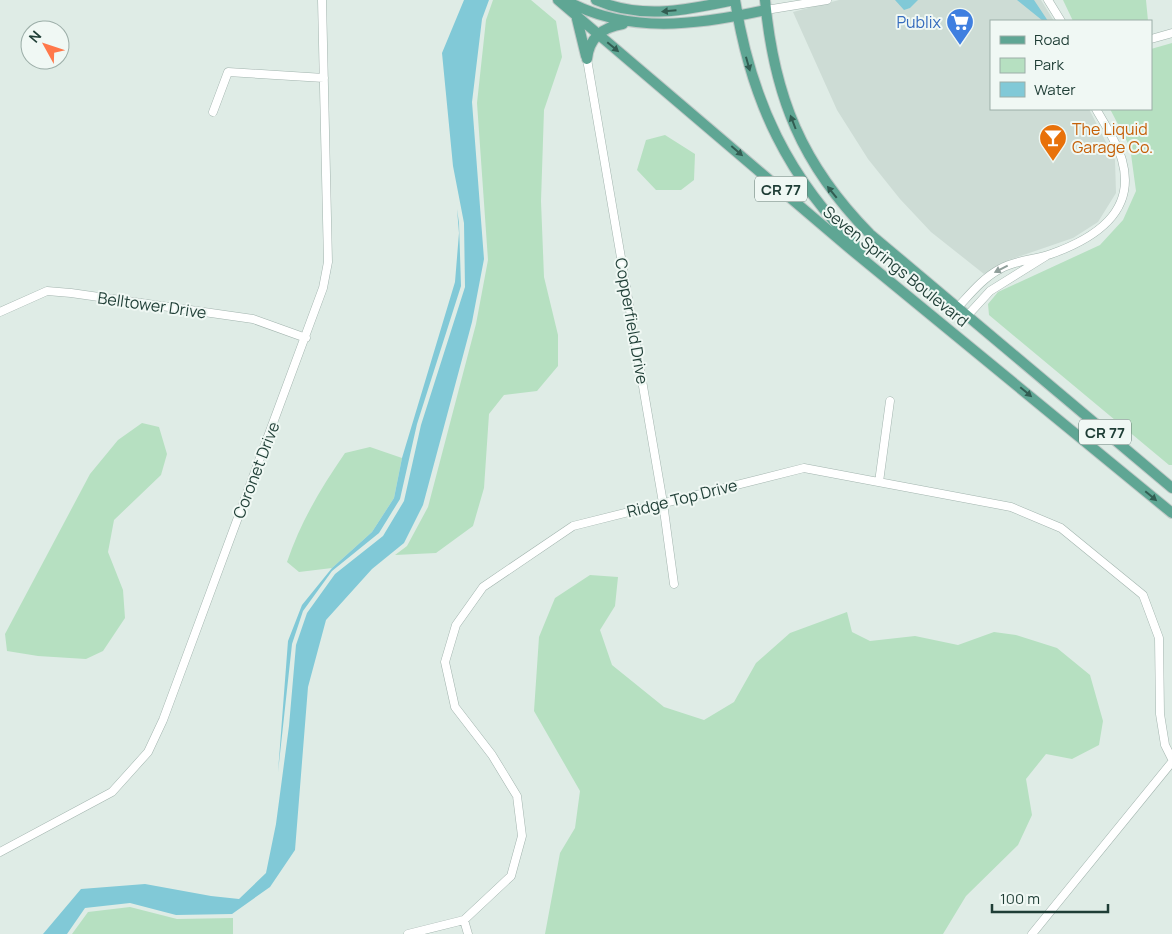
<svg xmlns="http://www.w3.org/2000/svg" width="1172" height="934" font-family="Manrope,sans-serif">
  <rect width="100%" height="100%" fill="#dfece6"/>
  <path fill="#cddcd5" d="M839 0H1041L1054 21H991V109H1089L1115 160 1116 193 1098 222 1073 238 1009 260 984 274 931 232 900 199 868 159 837 110 793 12Z"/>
  <path fill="#b6e0c1" d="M493 0H531L556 21 562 57 544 110 541 201 544 277 558 335V366L537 391 504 395 489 414 484 488 473 526 436 553 395 555 407 546 428 507 476 324 488 260 477 103 486 20Z
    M1063 0H1146L1148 21H1073Z
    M1172 43V465H1169L989 315 988 304 998 292 1100 245 1123 220 1136 191 1130 147 1110 109H1151V49Z
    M665 135 695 154 694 180 681 190H656L637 170 646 140Z
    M142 423 159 427 167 454 161 475 114 520 108 552 123 590 125 618 103 651 86 659 38 656 7 651 5 634 90 474 118 440Z
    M370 447 402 458 394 498 372 532 332 568 299 572 287 562C301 521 321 488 345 453Z
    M590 575 618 577 615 606 600 630 612 665 664 707 704 720 734 702 756 663 790 633 847 612 852 632 870 641 915 636 958 645 994 632 1016 635 1057 648 1090 675 1103 721 1099 745 1072 759 1046 754 1026 779 1032 815 1018 845 966 896 943 934H545L560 853 575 828 580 791 534 711 539 637 555 598Z
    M130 907 177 919 233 918V934H72L88 912Z"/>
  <path fill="#81c9d7" d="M464 0H489L482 19 472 102 484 259 472 322 423 505 404 543 372 569 326 620 308 687 295 850 270 887 232 914 176 915 130 903 85 908 67 934H43L81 889 145 884 211 896 239 899 266 873 276 824 289 726 296 645 307 613 335 574 383 536 404 501 421 425 465 287 464 223 453 166 442 53Z
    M895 0H918L910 8 904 10Z
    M1017 0H1034L1048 21H1043Z
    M457 209 459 223 461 286 417 424 400 499 379 533 332 571 303 611 292 644 278 772 288 641 302 605 332 568 372 532 394 498 402 458 455 282 459 233Z"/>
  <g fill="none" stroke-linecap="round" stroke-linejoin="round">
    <defs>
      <path id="minor" d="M1048 0 1061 21
        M766 10 827 0
        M1151 39 1172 33
        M587 59 663 503 674 584
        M213 112 228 72 324 78
        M958 307C971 293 983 278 1000 269 1016 260 1034 260 1051 254 1093 239 1137 213 1122 160 1117 142 1105 125 1096 109
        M0 312 47 291 71 293 253 319 306 338
        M968 315 990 291 1046 256
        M879 482 890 401
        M0 852 112 792 148 752 163 720 323 288 328 262 322 0
        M464 920 468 934
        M408 934 464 920 511 876 522 836 517 796 492 755 455 707 445 662 456 625 483 587 573 526 804 468 1011 507 1061 528 1143 595 1159 638 1160 714 1165 745 1172 759
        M1032 934 1172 762"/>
      <path id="major" d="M558 0 848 247 1172 513
        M565 0C628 35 698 25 766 10
        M596 0C641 20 688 10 734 0
        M735 0C751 101 788 179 862 251
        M765 0C774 97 802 165 870 234L1172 488
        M577 19 586 56
        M587 59C589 38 603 27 623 24"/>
    </defs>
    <use href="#minor" stroke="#a2b4ae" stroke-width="9"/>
    <use href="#major" stroke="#c0c9c7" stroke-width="12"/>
    <use href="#minor" stroke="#fff" stroke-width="8"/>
    <use href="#major" stroke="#5fa694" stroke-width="10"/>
  </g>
  <defs><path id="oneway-solid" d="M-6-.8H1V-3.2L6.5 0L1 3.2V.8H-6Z" transform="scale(1.25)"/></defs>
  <g fill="#325d52">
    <use href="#oneway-solid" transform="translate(669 11) rotate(175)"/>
    <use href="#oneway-solid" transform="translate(613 47) rotate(40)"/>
    <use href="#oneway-solid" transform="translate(748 64) rotate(74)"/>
    <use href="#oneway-solid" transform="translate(793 122) rotate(-111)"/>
    <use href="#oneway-solid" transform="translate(737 151) rotate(41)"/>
    <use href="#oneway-solid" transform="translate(832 192) rotate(-129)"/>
    <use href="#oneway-solid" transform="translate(1026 392) rotate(40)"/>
    <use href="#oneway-solid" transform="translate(1151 496) rotate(40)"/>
  </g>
  <use fill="#8f9e9a" href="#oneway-solid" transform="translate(1001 269) rotate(153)"/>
  <defs>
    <symbol id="supermarket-pin" viewBox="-11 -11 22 30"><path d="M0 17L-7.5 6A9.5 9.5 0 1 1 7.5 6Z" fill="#3f7fe0" stroke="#f0f8f4"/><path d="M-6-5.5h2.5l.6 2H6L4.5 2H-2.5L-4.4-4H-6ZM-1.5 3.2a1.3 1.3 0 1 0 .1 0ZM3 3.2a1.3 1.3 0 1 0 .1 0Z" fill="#fff"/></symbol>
    <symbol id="bar-pin" viewBox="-11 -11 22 30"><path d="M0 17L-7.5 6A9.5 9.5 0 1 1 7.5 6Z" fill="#e8710a" stroke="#f0f8f4"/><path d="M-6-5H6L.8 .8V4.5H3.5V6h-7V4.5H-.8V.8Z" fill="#fff"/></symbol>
  </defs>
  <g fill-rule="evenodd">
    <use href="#supermarket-pin" x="944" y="6" width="32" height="43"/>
    <use href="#bar-pin" x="1037" y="122" width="32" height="43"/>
  </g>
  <g text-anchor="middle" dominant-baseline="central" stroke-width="4" stroke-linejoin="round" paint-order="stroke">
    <g fill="#f0f8f4" stroke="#5e766f" stroke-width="1">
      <rect x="755" y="176.5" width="52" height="25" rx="4"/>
      <rect x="1079" y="419.5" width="52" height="25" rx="4"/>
    </g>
    <g font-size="15" font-weight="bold" fill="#1f3e36">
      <text x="781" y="189">CR 77</text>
      <text x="1105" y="432">CR 77</text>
    </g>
    <g font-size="16" fill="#366cbe" stroke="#f0f8f4" text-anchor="end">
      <text x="941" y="22">Publix</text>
    </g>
    <g font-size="16" fill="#c56008" stroke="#f0f8f4" text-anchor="start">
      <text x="1072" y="129">The Liquid<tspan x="1072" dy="18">Garage Co.</tspan></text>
    </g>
    <g font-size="16" fill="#1f3e36" stroke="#f0f8f4">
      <text transform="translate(896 266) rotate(39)">Seven Springs Boulevard</text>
      <text transform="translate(152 305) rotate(8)">Belltower Drive</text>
      <text transform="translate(632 321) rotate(80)">Copperfield Drive</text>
      <text transform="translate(256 470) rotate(-69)">Coronet Drive</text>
      <text transform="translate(682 498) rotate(-14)">Ridge Top Drive</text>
    </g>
  </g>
  <rect x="990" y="20" width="162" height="90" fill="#f0f8f4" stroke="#9caea8"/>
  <rect x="1000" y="36" width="25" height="8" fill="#5fa694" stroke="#9caea8"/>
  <text x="1034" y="45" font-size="15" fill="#1f3e36">Road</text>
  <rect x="1000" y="58" width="25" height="15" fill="#b6e0c1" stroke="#9caea8"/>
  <text x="1034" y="70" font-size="15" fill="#1f3e36">Park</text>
  <rect x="1000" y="82" width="25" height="15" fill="#81c9d7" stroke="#9caea8"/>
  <text x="1034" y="95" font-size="15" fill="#1f3e36">Water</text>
  <g transform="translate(45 45) rotate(310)"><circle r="24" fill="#f0f8f4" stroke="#9caea8"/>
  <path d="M0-4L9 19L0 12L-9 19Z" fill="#ff784a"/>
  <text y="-8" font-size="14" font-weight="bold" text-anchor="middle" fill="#1f3e36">N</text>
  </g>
  <path d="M992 904v8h116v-8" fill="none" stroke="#1f3e36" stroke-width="2.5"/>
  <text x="1000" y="904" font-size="15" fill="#1f3e36" stroke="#f0f8f4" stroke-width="4" paint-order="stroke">100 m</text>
</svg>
